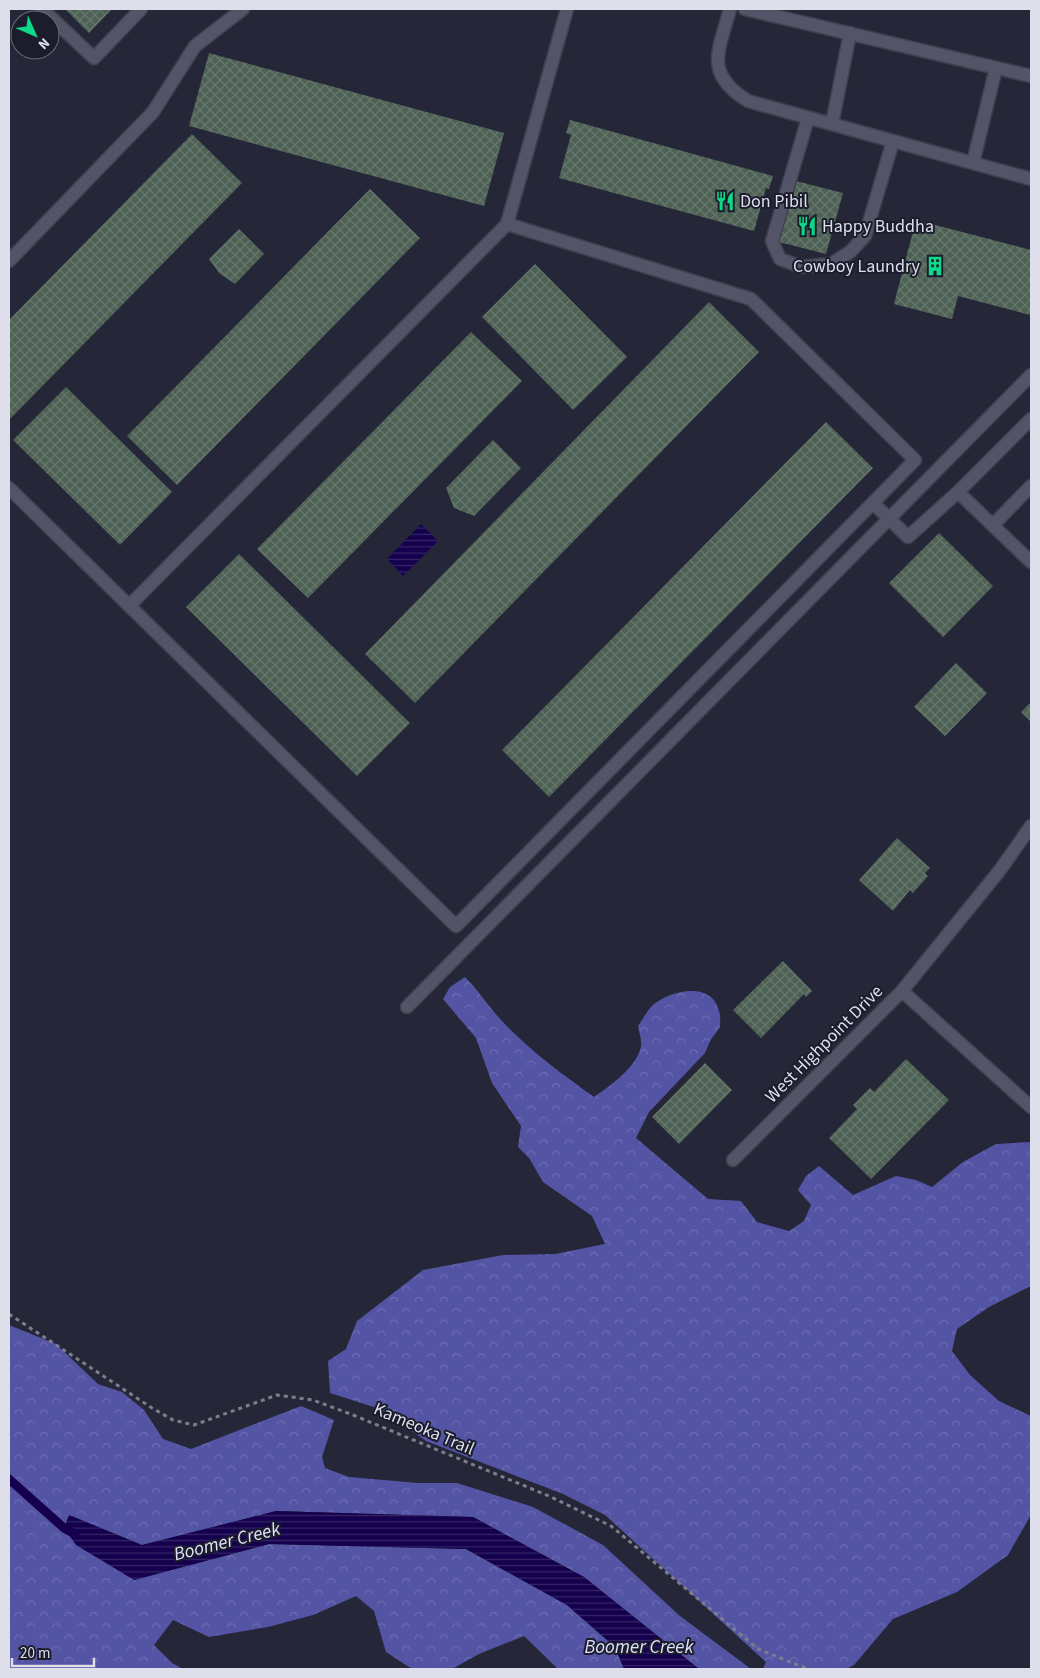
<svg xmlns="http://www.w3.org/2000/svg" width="1040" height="1678" font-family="'Source Sans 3',sans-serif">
  <defs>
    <pattern id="forest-crowns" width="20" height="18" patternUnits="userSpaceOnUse" patternTransform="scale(1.25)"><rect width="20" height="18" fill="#5454a5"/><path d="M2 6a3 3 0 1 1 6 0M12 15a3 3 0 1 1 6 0" fill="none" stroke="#6c6cb2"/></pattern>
    <pattern id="water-rules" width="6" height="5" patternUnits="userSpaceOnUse" patternTransform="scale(1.25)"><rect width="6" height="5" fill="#14004d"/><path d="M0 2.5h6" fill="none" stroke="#362567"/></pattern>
    <pattern id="building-cross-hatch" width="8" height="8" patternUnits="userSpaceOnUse" patternTransform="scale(1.25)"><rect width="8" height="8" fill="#4d6154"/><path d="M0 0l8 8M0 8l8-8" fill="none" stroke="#66776d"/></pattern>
  </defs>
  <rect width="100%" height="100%" fill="#252637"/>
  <path fill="url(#forest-crowns)" d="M465 977C479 991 489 1007 502 1021 530 1051 562 1074 594 1097 610 1086 638 1066 641 1046 642 1040 639 1032 638 1026 643 1019 648 1009 654 1004 672 990 712 981 719 1011 721 1016 720 1022 720 1027L710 1041 705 1053 649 1112 636 1138 708 1199 741 1201 757 1222 789 1231 804 1221 811 1205 798 1190 806 1176 819 1166 853 1195 896 1176 916 1180 932 1187 963 1162 996 1144 1031 1142V1286L989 1307 957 1329 952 1351 970 1375 999 1401 1031 1416V1515L1008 1555 957 1592 893 1619 854 1665 846 1669H763L766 1662 605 1515 563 1494 426 1441 380 1409 330 1393 328 1361 346 1349 357 1321 423 1270 503 1255 555 1254 605 1244 592 1216 543 1182 529 1158 518 1147 521 1126 492 1083 476 1038 443 999 450 987Z
    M9 1325 56 1344 98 1384 122 1392 144 1410 163 1439 191 1449 301 1406 334 1420 322 1457 325 1468 349 1477 418 1483H457L533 1507 603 1545 680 1616 751 1669H699L584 1577 473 1517 277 1511 142 1545 69 1515 134 1580 269 1544 466 1549 567 1605 615 1647 624 1669H558L524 1636 479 1654 452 1669H412L386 1652 374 1611 356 1596 313 1615 268 1627 209 1637 173 1620 154 1645 172 1663 183 1669H9Z"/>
  <path fill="url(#water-rules)" d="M421 524 438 541 403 576 387 559Z
    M276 1511 473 1517 584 1577 699 1669H624L615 1647 567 1605 466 1549 269 1544 134 1580 76 1545 64 1528 69 1515 142 1545Z"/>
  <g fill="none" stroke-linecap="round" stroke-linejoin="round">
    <path stroke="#14004d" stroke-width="9" d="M9 1479 64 1528 75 1534"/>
  </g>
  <path fill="url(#building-cross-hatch)" d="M65 9H112L89 33Z
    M209 53 504 133 484 206 189 126Z
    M570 120 773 176 769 189 766 188 754 231 559 178 571 135 566 133Z
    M192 134 242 183 9 420V320Z
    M792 180 843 193 826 254 775 241Z
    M370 189 420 238 177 485 127 436Z
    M916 220 1031 250 1030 315 958 296 952 319 894 304Z
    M239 229 264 254 235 284 219 273 209 259Z
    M535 264 627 357 573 410 482 317Z
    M709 302 759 352 415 703 365 654Z
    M471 332 522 381 308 598 257 549Z
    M66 387 172 492 120 545 13 440Z
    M826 422 873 468 549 797 502 750Z
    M493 440 521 468 474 516 454 508 446 488Z
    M939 533 993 586 943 637 889 583Z
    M239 554 410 723 357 776 186 607Z
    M956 663 987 693 945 736 914 707Z
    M1031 702V722L1021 712Z
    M897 838 930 868 925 873 928 876 913 893 910 890 893 911 859 880Z
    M783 961 812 991 806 997 804 994 761 1038 733 1010Z
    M906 1059 949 1100 871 1179 829 1138 857 1109 853 1105 870 1088 874 1092Z
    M705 1063 732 1090 679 1144 652 1117Z"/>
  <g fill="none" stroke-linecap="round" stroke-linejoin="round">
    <defs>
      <path id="service" d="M42 9 94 58 141 9
        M730 9C719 51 703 73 748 101L1031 179
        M808 118 772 241 780 259 801 267 831 264 850 252 865 236 893 141
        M832 124 850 33
        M973 163 996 68
        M507 224 567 9
        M9 261 153 112 195 46 243 9
        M1031 419 958 492 1031 562
        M9 488C158 634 307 780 456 926L915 460 751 299 507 224 129 606
        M873 503 908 537 958 492
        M993 525 1031 486
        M902 991 1000 870 1031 826"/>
      <path id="minor" d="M407 1007 1031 375
        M733 1160 902 991 1031 1107"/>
      <path id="secondary" d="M745 9 1031 76"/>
    </defs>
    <use href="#service" stroke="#40414f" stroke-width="15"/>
    <use href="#minor" stroke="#40414f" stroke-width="15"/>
    <use href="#secondary" stroke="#40414f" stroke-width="15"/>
    <path stroke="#7d7e8c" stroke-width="3" stroke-dasharray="4 4" stroke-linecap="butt" d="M9 1314 152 1408 173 1420 194 1425 277 1395 313 1400 353 1415 549 1496 611 1526 758 1649 808 1669"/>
    <use href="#service" stroke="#535468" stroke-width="12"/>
    <use href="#minor" stroke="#535468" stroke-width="12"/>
    <use href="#secondary" stroke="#535468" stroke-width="12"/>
  </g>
  <defs>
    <symbol id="restaurant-bare" viewBox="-9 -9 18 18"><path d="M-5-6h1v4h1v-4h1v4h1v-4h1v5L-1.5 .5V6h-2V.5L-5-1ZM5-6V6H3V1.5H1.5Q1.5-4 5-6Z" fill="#0cd98a" stroke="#1b1c2c" stroke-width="2.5" paint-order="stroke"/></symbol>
    <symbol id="building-bare" viewBox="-9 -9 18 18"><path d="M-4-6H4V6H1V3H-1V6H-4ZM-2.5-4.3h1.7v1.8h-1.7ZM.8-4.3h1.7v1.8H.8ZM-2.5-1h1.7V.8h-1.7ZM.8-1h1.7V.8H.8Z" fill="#0cd98a" stroke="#1b1c2c" stroke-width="2.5" paint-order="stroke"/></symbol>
  </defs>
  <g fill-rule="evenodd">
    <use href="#restaurant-bare" x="711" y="187" width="28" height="28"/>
    <use href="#restaurant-bare" x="793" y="212" width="28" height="28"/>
    <use href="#building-bare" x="921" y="252" width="28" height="28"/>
  </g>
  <g text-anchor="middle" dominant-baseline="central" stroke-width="4" stroke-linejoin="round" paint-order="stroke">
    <g font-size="18" fill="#dedfea" stroke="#1b1c2c" text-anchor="start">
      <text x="740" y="201">Don Pibil</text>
      <text x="822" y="226">Happy Buddha</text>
      <text x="920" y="266" text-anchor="end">Cowboy Laundry</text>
    </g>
    <g font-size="18" fill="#dedfea" stroke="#1b1c2c">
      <text transform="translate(824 1044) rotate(-45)">West Highpoint Drive</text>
      <text transform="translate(424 1429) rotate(23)">Kameoka Trail</text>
    </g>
    <g font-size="19" font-style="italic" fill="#e0e2f9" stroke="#1b1c2c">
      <text transform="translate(227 1542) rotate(-14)">Boomer Creek</text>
      <text x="639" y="1647">Boomer Creek</text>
    </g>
  </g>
  <rect width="1040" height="1678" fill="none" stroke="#dedfea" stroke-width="20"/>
  <g transform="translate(35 35) rotate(135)"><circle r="24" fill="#1b1c2c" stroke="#696a78"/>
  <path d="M0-4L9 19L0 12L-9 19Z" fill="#0cd98a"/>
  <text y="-8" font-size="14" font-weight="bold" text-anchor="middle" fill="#dedfea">N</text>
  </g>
  <path d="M12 1658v8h82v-8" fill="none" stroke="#dedfea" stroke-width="2.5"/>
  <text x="20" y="1658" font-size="15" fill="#dedfea" stroke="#1b1c2c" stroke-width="4" paint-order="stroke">20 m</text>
</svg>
